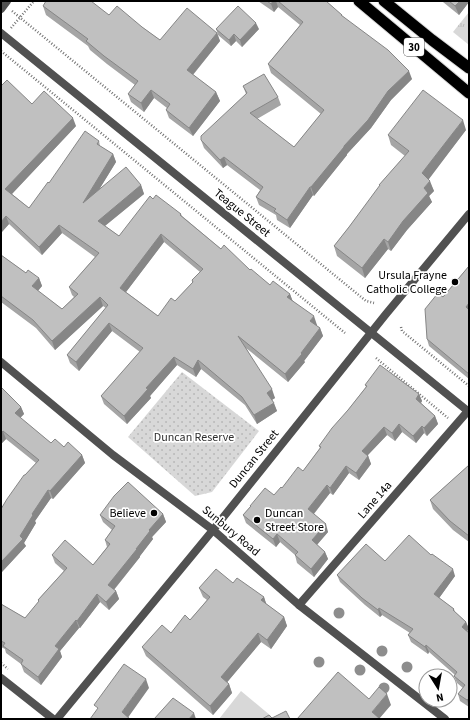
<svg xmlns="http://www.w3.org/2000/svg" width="470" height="720" font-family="'Source Sans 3',sans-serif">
  <defs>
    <pattern id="grass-tufts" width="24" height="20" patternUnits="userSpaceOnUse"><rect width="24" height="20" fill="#d8d8d8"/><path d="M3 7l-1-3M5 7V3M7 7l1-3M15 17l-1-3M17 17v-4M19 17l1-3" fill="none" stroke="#b8b8b8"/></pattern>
    <pattern id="park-dots" width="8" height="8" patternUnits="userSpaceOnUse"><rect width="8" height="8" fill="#d8d8d8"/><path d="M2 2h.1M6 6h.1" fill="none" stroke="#b8b8b8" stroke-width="1.8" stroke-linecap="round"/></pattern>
  </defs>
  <rect width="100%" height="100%" fill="#fff"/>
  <path fill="url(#grass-tufts)" d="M469 12V45L453 32Z"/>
  <path fill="url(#park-dots)" d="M182 372 259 431 212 492 195 496 128 437Z"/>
  <path fill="#d8d8d8" d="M241 691 271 716 267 719H219Z"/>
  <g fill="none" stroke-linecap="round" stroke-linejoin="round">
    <defs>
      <path id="trunk" d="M359 1 469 93
        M384 1 432 40 469 68"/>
    </defs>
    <use href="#trunk" stroke="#dbdbdb" stroke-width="13"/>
    <path stroke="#737373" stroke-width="2.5" stroke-dasharray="1 2" stroke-linecap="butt" d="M12 11 366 301 374 303
      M11 28 34 1
      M1 51 345 333
      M401 327 402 331 469 386
      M376 358 448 418
      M1 663 8 669"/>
    <path stroke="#515151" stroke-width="8" d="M299 605 468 411"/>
    <path stroke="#515151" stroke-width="8" d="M1 9 7 1
      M1 33 469 412
      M1 362 113 455 213 530 299 605 445 719
      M1 678 53 719"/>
    <path stroke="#515151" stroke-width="8" d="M57 719 213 530 386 314 469 214"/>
    <use href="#trunk" stroke="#000" stroke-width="11"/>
  </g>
  <g fill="#8d8d8d">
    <circle cx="339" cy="613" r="5.5"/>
    <circle cx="382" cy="651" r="5.5"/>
    <circle cx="319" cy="662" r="5.5"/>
    <circle cx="407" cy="667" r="5.5"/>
    <circle cx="360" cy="670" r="5.5"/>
    <circle cx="384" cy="688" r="5.5"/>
  </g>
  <path fill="#a5a5a5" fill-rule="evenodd" d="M258 1H326L412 79 391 100 371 128 347 154V155L314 196 313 195 290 228 277 220 276 215 259 205 256 197 260 190 227 165 223 168 204 148 201 140 246 94 243 86 278 97 281 105 257 119 294 147 321 114 271 73 268 64 300 25 278 7 274 12Z
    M443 1H469V2L459 15 443 2Z
    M43 6 109 15 142 27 160 40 217 33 220 41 193 75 216 92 220 101 193 136 169 118 166 110 167 108 154 98 144 112 131 102 128 94 135 85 107 64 90 50 88 46 46 15Z
    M216 29H259L242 47 236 41 231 46 218 35Z
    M1 86 32 104 76 126 12 194 29 208 49 183 99 141 100 146 113 154 116 162 100 188 141 185 144 194 105 226 119 236 153 199 181 214 182 216 221 249 270 285 290 294 292 300 317 325H316L320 328 323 336 304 361 305 362 288 382 246 348 275 398 272 400 277 411 257 424 245 405 201 369 196 377 177 365 150 396 151 398 127 424 104 404 101 396 140 352 112 331 79 371 70 363 67 355 106 308 103 306 55 350 36 328 1 302V255L26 273 39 278 42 286 38 291 62 309 74 297 72 295 69 287 95 257 62 233 42 255 9 224 1 233ZM164 242 200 272 192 280V283L175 301 158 316 126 292Z
    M466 130 428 179 434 191 429 196 432 202 407 230 391 251 388 249 365 278 337 256 334 246 349 227 380 186 379 185 405 156 391 145 388 135Z
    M469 266V379L429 346 427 339 443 297Z
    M365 385 419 394 422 401 421 403 435 416 438 424 427 436 424 433 416 443 402 432 395 441 387 435 368 455 371 464 359 480 349 473 333 495 330 493 314 514 328 532 317 545 325 552 328 559 314 577 297 563 295 555 280 542 276 547 246 523 243 515 250 507V506L274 495 282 488 303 471 320 448 319 446 348 410 366 387Z
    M1 387 21 407 24 414 20 418 51 443 64 447 82 455 85 463 53 499 51 498 35 521 36 523 24 543 26 546 1 573V509L25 475 36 463 6 439 1 444Z
    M469 465V542L453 530 433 509 430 500Z
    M163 514 166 522 152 537 153 539 140 556V557L114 590 116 591 119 599 109 610 100 602 80 628H79L60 651 62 657 41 685 24 672 21 664 6 653 5 649 1 647V604L25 618 39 602 38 600 64 571 55 563 52 555 93 565 107 547 105 540 112 530 103 522 100 515Z
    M431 555 455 576 439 598 454 609 455 612 466 622 469 629 467 631 469 633V707L460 701 458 694 463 688 457 683 454 676 455 675 429 652 428 654 411 642 408 635 410 633 382 615 380 617 365 605 340 582 337 575 385 561Z
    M233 583 264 597 266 604 284 617 287 626 271 649 261 642 227 682 229 684 232 693 213 715 146 656 142 647 171 633 190 620 207 600 203 597 199 588Z"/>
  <path fill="#868686" d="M273 1H276L278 7 274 12 271 4Z
    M460 1H469V2L459 15 455 6Z
    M256 23 259 29 242 47 240 40Z
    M217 33 220 41 190 78 187 70Z
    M234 34 236 41 231 46 229 40Z
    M409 71 412 79 391 100 371 128 347 154V155L314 196 311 187 388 91Z
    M151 90 154 98 144 112 141 103Z
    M216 92 220 101 193 136 189 128Z
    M73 118 76 126 8 198 5 189Z
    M463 120 466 130 426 183 422 173Z
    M113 154 116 162 86 211 83 203Z
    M224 157 227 165 223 168 220 160Z
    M430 181 434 191 429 196 432 202 407 230 391 251 388 242 424 188Z
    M141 185 144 194 101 229 98 221Z
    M310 187 313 195 290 228 287 220Z
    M6 216 9 224 1 233V222Z
    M59 225 62 233 42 255 39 247Z
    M161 234 164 242 123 296 120 288Z
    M384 239 388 249 365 278 362 268Z
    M39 278 42 286 35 294 32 286Z
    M290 294 293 302 287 297Z
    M100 297 103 306 55 350 52 341Z
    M469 303V314L466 307Z
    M314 316 317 325 313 329 310 321Z
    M109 323 112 331 79 371 76 362Z
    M320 328 323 336 304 361 305 362 288 382 285 374Z
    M174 357 177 365 150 396 151 398 127 424 124 416 146 388Z
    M198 360 201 369 196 377 193 369Z
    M272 389 275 398 270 401 267 393Z
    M419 394 422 401 419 406 416 399Z
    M274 403 277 411 257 424 254 415Z
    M21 407 24 414 17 421 15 413Z
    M435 416 438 424 427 436 424 428Z
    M399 424 402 432 395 441 392 433Z
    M422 426 424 433 416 443 413 436Z
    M384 427 387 435 364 459 362 451Z
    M3 431 6 439 1 444V433Z
    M82 455 85 463 53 499 50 491Z
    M368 456 371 464 359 480 356 473Z
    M346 466 349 473 333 495 330 488Z
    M327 485 330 493 311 517 308 509Z
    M48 490 51 498 35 521 36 523 24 543 26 546 1 573V562L20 536 32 514Z
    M163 514 166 522 152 537 153 539 140 556V557L111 593 108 585 149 530Z
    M326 524 328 532 314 548 312 540Z
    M277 534 280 542 276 547 273 539Z
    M325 552 328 559 314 577 311 569Z
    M453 569 455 576 437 601 434 594Z
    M116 591 119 599 109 610 106 602Z
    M97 594 100 602 80 628 77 621Z
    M264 597 267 606 261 600Z
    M379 608 382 615 380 617 378 610Z
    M284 617 287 626 271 649 267 640Z
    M76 620 79 628 60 651 62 657 41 685 38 677 55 646Z
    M466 622 469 629 464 634 462 627Z
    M258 633 261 642 224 686 221 677Z
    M426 645 429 652 428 654 425 647Z
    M146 679 149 688 127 719 122 712Z
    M229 684 232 693 213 715 210 706Z
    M387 694 391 705 379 719 372 712Z
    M469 698V706L467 700Z
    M194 713 196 719H189Z"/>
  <path fill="#c0c0c0" stroke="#868686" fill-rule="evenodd" d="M46 1H91L109 15 117 6 142 27 160 40 187 8 217 33 187 70 216 92 189 128 166 110 170 104 151 90 141 103 128 94 138 81 104 56 86 41 88 39 43 6Z
    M267 1H273L271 4Z
    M278 1H326L342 15H341L388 50 409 71 388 91 368 120 344 146V147L311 187H310L287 220 274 211 276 209 256 197 263 187 224 157 220 160 201 140V136L247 93 243 86 264 74 278 97 250 113 294 147 324 110 268 64 303 22Z
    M449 1H460L455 6Z
    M238 6 256 23 240 40 234 34 229 40 216 29Z
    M7 80 32 104 44 91 73 118 5 189 29 208 48 182 49 183 85 131 99 141 97 144 113 154 83 203 126 167 141 185 98 221 119 236 150 196 153 199 156 195 181 214 180 215 221 249 224 245 250 270 251 269 270 285 273 281 290 294 287 297 314 316 310 321 320 328 301 353 302 354 285 374 238 336 272 389 267 393 274 403 254 415 242 397 198 360 193 369 174 357 146 388 148 389 124 416 101 396 143 348 109 323 76 362 67 355 108 305 100 297 52 341 33 320 1 296V255L26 273 28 270 39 278 32 286 62 309 78 294 69 287 99 253 59 225 39 247 6 216 1 222V170L2 169 1 168V86ZM161 234 203 269 192 280 193 282 175 301 171 298 158 316 120 288Z
    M423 90 463 120 422 173 430 181 424 188 428 193 403 221 388 242 384 239 362 268 334 246 349 227 380 185H379L409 151 388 135Z
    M469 266V303L466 307 469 310V374L427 339 425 309 438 293 443 297Z
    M380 365 419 394 416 399 435 416 424 428 422 426 413 436 399 424 392 433 384 427 362 451 368 456 356 473 346 466 330 488 327 485 308 509 326 524 312 540 325 552 311 569 295 555 298 552 277 534 273 539 243 515 251 506H250L265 488 274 495 281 487 282 488 298 467 303 471 321 447 319 446 332 428 348 410 367 386 365 385Z
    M1 387 21 407 15 413 51 443 55 439 64 447 68 442 82 455 50 491 48 490 32 514 33 515 20 536 23 539 1 562V509L7 499 24 475H25L39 460 3 431 1 433Z
    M469 465V536L450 521 430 500Z
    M128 482 163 514 149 530 150 531 136 549H137L108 585 116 591 106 602 97 594 77 621 76 620 55 646 59 649 38 677 21 664 23 660 3 646 5 643 1 641V604L25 618 39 601 38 600 67 568 52 555 65 540 93 565 110 544 105 540 115 526 100 515 114 496Z
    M409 535 431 555 432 554 453 569 434 594 454 609 453 610 466 622 462 627 469 633V698L467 700 458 694 465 685 454 676 457 672 426 645 425 647 408 635 413 629 379 608 378 610 362 598 337 575 366 544 385 561Z
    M216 569 233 583 237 578 264 597 261 600 284 617 267 640 258 633 221 677 229 684 210 706 142 647 162 625 171 633 185 615 190 620 210 597 199 588Z
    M124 664 146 679 122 712 130 719H90L98 708 94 705Z
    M338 672 369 699 379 687 387 694 372 712 380 719H297Z
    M173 698 194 713 189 719H154Z
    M286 711 290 719H262L269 715 272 718Z"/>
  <g fill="#000" stroke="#fff" stroke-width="1.5">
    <circle cx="455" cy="282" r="4"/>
    <circle cx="154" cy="513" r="4"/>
    <circle cx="257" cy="520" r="4"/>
  </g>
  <g text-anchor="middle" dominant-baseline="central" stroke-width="3.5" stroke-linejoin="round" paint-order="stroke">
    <rect fill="#fff" stroke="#4c4c4c" stroke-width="1" x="404" y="38" width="20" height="18" rx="3"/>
    <g font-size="11" font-weight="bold" fill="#000">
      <text x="414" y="47">30</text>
    </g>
    <g font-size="12" fill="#000" stroke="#fff">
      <text transform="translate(242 213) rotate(39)">Teague Street</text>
      <text transform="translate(254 459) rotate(-51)">Duncan Street</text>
      <text transform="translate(375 500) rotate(-49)">Lane 14a</text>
      <text transform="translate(231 531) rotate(40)">Sunbury Road</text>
    </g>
    <g font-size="12" fill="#000" stroke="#fff" text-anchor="end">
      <text x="447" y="275">Ursula Frayne<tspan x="447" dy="14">Catholic College</tspan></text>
      <text x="146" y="513">Believe</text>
      <text x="265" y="513" text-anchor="start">Duncan<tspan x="265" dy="14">Street Store</tspan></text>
    </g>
    <g font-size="12" fill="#2f2f2f" stroke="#fff">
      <text x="194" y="437">Duncan Reserve</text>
    </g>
  </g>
  <rect width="470" height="720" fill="none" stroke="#000000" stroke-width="4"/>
  <g transform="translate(438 688) rotate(169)"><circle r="19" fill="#ffffff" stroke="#999999"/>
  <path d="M0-3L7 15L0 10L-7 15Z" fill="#000000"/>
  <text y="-6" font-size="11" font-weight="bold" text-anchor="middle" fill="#000000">N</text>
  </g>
</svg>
